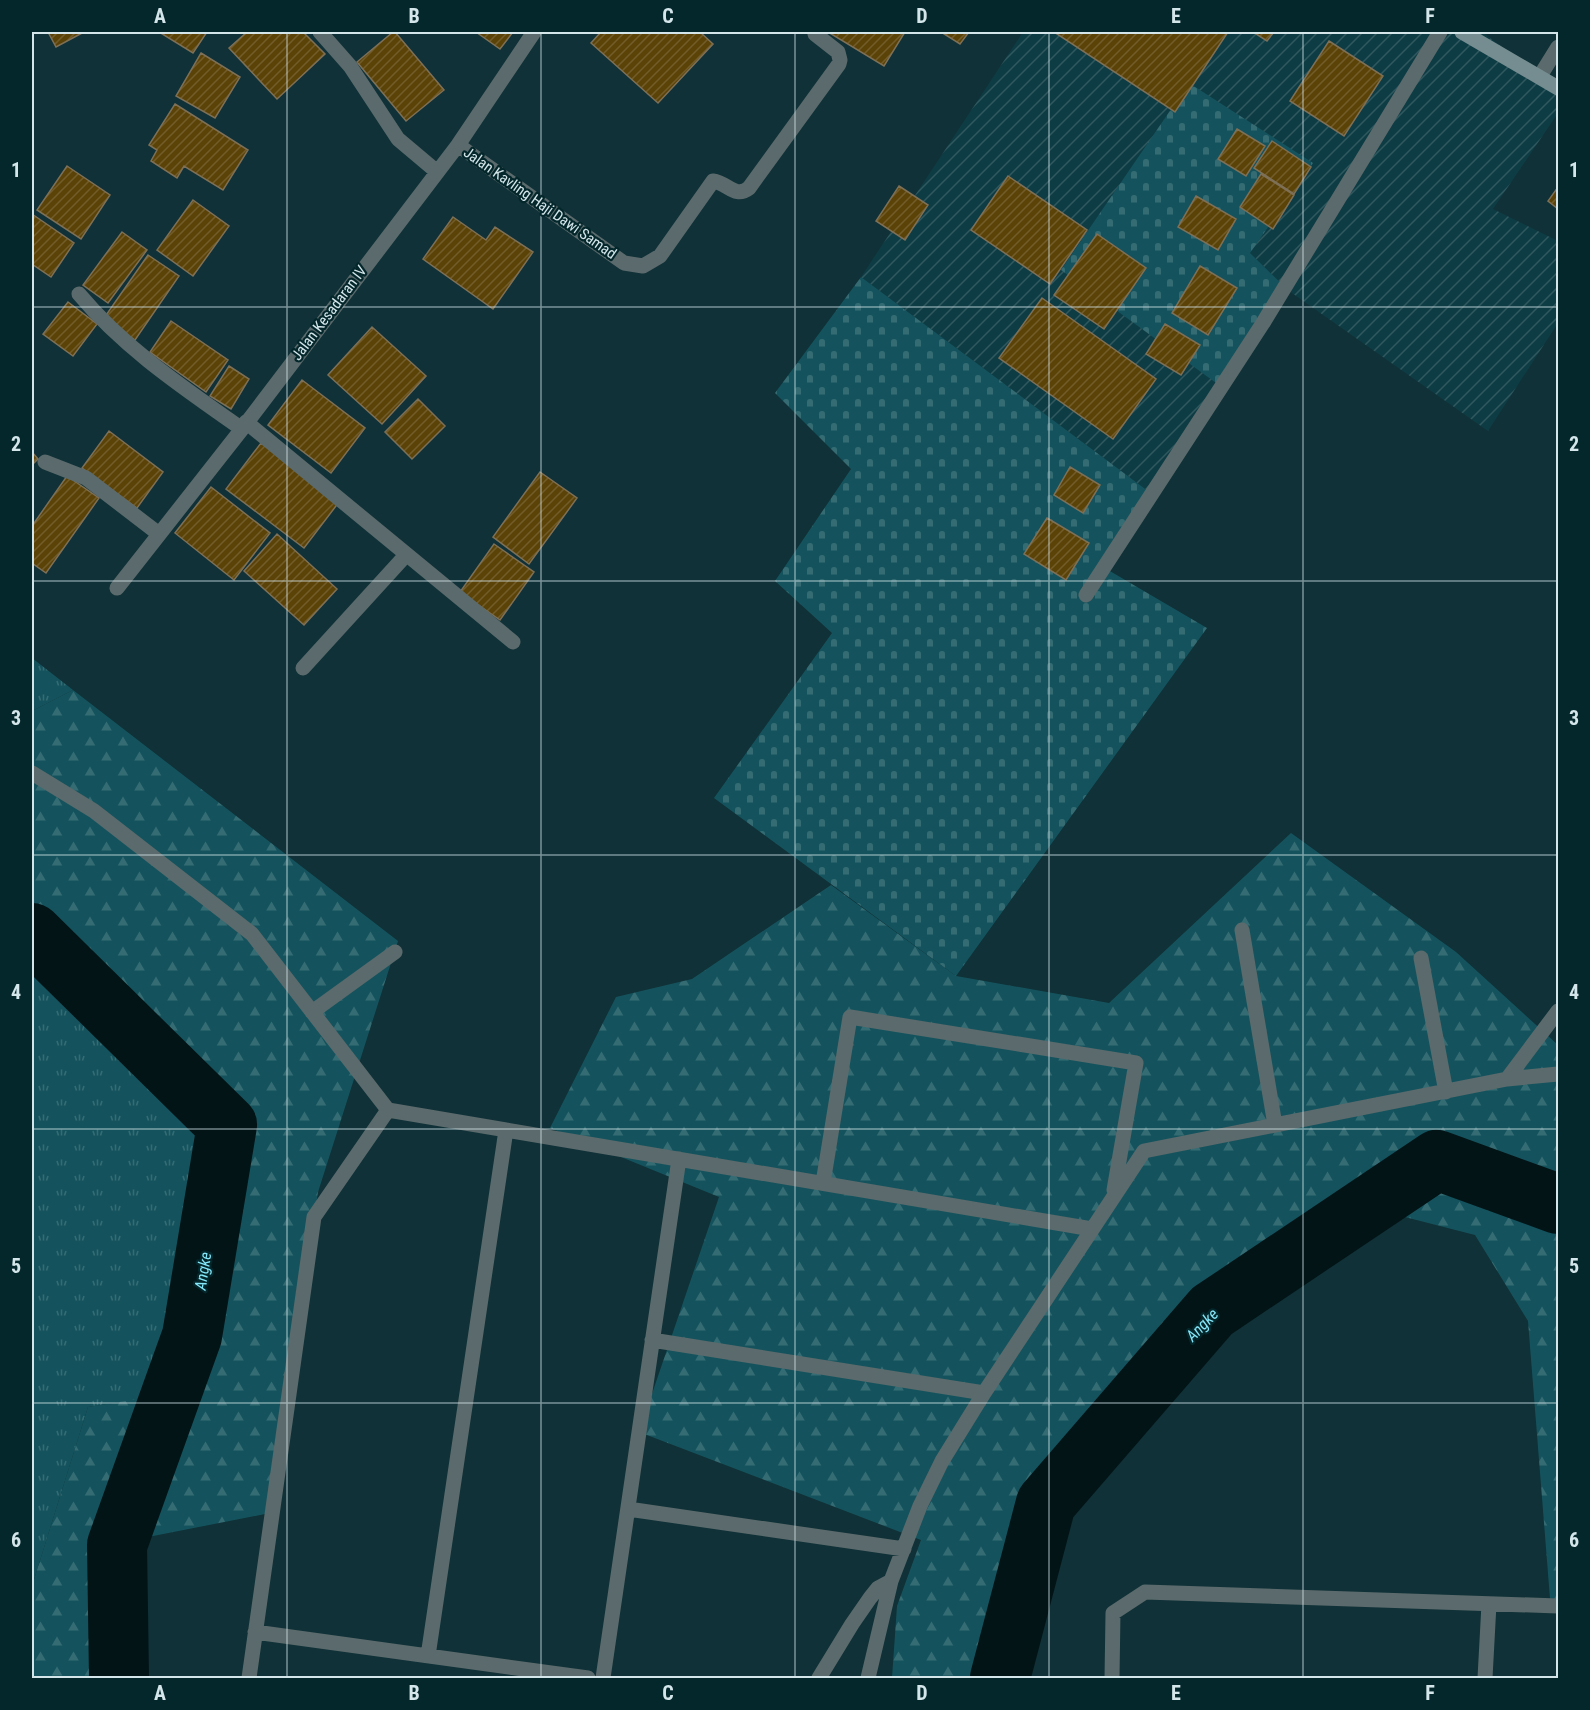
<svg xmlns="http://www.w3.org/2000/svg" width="1590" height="1710" font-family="'Roboto Condensed',sans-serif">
  <defs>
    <pattern id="industrial-furrows" width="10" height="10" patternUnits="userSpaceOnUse" patternTransform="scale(1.5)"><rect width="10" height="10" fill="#0e3c44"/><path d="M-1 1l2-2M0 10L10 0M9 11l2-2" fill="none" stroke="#30585f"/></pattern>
    <pattern id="grass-tufts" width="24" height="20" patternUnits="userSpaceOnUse" patternTransform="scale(1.5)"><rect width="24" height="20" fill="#14535d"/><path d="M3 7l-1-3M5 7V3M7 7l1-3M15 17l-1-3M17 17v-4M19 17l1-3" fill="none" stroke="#356c74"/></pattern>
    <pattern id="forest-firs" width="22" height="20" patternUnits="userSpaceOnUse" patternTransform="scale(1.5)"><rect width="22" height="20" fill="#14535d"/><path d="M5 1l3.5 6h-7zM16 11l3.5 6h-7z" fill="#356c74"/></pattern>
    <pattern id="cemetery-stones" width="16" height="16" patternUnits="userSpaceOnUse" patternTransform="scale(1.5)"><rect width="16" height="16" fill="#14535d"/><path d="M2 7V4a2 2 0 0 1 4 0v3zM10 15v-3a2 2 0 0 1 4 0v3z" fill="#356c74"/></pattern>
    <pattern id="building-hatch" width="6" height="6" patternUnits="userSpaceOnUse" patternTransform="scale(1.5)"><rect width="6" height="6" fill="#5b4206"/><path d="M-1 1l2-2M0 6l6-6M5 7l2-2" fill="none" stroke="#725d2a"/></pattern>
  </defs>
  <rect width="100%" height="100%" fill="#0f3137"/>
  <path fill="url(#industrial-furrows)" d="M1023 32H1482L1558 88V113L1493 209 1558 241V323L1488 431 1289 291 1250 253 1190 83 1223 388 1152 494 861 277Z"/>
  <path fill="url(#grass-tufts)" d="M32 658 73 690 32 711Z
    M32 965 206 1082 223 1181 162 1396 88 1407 32 1586Z"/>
  <path fill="url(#forest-firs)" d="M73 690 398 941 318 1192 270 1513 92 1548 99 1678H32V1586L88 1407 163 1395 223 1181 206 1082 32 966V711Z
    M1291 833 1456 952 1558 1045V1610L1551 1611 1528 1321 1475 1235 1401 1216 1167 1362 1008 1623 1002 1678H892L897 1606 921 1540 639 1432 719 1197 550 1128 616 997 692 979 831 885 956 976 1109 1003Z"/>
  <path fill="url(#cemetery-stones)" d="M1189 83 1313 163 1250 253 1289 291 1223 388 1061 270Z
    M861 277 1152 494 1103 567 1207 628 956 976 714 798 832 633 775 581 851 469 775 393Z"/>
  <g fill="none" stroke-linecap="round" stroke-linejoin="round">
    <path stroke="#031417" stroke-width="60" d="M32 933 227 1125 192 1336 117 1545 119 1678
      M1000 1678 1046 1503 1212 1311 1437 1160 1558 1204"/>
  </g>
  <path fill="url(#building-hatch)" stroke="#7e7057" stroke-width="1.5" d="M48 32H84L56 47Z
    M159 32H207L193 53Z
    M247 32H303L325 54 277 99 229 48Z
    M393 32H395L444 90 406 121 357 62Z
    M476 32H513L500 49Z
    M601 32H700L713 44 658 103 591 43Z
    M828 32H905L884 66Z
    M941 32H969L960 44Z
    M1054 32H1228L1175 112Z
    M1253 32H1274L1267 41Z
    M1329 41 1383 76 1344 136 1290 101Z
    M201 53 240 77 215 118 176 96Z
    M175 104 248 150 223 190 184 166 177 178 151 161 157 150 149 145Z
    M1237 129 1265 146 1246 176 1218 159Z
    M1272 141 1311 167 1294 194 1254 168Z
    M67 166 110 195 81 239 37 210Z
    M1261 174 1294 195 1273 229 1240 207Z
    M1008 176 1087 230 1050 284 971 230Z
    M899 186 928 205 905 240 876 221Z
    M1558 187V209L1548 201Z
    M1196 196 1236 219 1218 250 1178 227Z
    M193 200 229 226 193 276 157 250Z
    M32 214 74 243 51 277 32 264Z
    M453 217 486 240 495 227 533 252 493 309 423 259Z
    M122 232 147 250 108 303 83 285Z
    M1097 234 1146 268 1104 329 1054 295Z
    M148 255 179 276 135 340 104 318Z
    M1200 266 1237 288 1208 335 1172 313Z
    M1042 298 1156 379 1113 439 999 358Z
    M68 302 97 324 73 356 43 334Z
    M171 321 228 360 206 392 150 352Z
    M1165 324 1200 345 1181 375 1146 354Z
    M372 327 426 376 382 424 328 375Z
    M229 366 249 379 231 409 210 396Z
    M302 380 365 428 331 473 268 425Z
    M418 399 445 426 412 459 385 432Z
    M109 431 163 472 137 508 82 468Z
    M261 443 339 502 304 548 226 489Z
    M32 452 38 459 32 465Z
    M1070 467 1100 485 1083 513 1054 495Z
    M540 472 577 498 529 564 493 537Z
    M67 476 99 498 46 573 32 563V526Z
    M211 487 270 533 234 580 175 533Z
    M1047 518 1089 543 1066 580 1024 554Z
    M277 534 337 589 304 625 244 571Z
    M494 544 534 572 500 620 460 592Z"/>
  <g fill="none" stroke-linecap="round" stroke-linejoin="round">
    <path stroke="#5b6a6c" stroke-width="15" d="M320 32 350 66 398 139 436 171
      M1540 76 1558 47
      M458 145 624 263 643 266 660 256 713 181C728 183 735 199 749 188L839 64 840 60 838 52 815 34
      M79 294C125 349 184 388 242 429
      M246 422 513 642
      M45 462 86 478 159 534
      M117 588 242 429 458 145 534 32
      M1086 595 1263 323 1440 32
      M303 668 406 555
      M32 773 94 811 252 934 388 1110 314 1217 249 1678
      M1242 930 1275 1125
      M1421 958 1446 1092
      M312 1012 395 952
      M1507 1079 1558 1011
      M388 1110 1092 1229
      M823 1183 850 1017 1136 1063 1114 1190
      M652 1340 984 1393
      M628 1509 904 1549
      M255 1632 588 1678
      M428 1656 506 1130
      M603 1678 679 1159
      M819 1678 852 1624 870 1598 878 1588 891 1581
      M868 1678 891 1581 920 1506 942 1461 984 1393 1144 1151 1507 1079 1558 1074
      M1112 1678 1113 1613 1145 1592 1558 1606
      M1485 1678 1489 1604"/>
    <path stroke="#758d91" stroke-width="15" d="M1462 32 1558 88"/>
  </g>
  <path fill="none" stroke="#d4e6ea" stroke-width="1.5" stroke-opacity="0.55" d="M287 32V1678M541 32V1678M795 32V1678M1049 32V1678M1303 32V1678M32 307H1558M32 581H1558M32 855H1558M32 1129H1558M32 1403H1558"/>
  <g text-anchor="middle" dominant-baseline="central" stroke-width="4.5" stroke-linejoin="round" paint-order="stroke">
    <g font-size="15" fill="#d4e6ea" stroke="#04272c">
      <text transform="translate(540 203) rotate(35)">Jalan Kavling Haji Dawi Samad</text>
      <text transform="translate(329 313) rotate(-53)">Jalan Kesadaran IV</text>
    </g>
    <g font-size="16" font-style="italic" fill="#85e8fa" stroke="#04272c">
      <text transform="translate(203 1271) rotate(-81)">Angke</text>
      <text transform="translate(1202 1325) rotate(-46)">Angke</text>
    </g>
  </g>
  <rect width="1590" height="1710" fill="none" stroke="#04272c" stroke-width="66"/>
  <rect x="33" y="33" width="1524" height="1644" fill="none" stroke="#d4e6ea" stroke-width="2"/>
  <g font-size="20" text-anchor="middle" font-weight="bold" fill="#d4e6ea">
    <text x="160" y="23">A</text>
    <text x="414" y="23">B</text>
    <text x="668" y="23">C</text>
    <text x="922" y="23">D</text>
    <text x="1176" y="23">E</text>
    <text x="1430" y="23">F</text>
    <text x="16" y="177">1</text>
    <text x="1574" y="177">1</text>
    <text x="16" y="451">2</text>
    <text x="1574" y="451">2</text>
    <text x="16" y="725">3</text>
    <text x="1574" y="725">3</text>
    <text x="16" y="999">4</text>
    <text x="1574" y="999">4</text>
    <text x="16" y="1273">5</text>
    <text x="1574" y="1273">5</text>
    <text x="16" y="1547">6</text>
    <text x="1574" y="1547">6</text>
    <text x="160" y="1700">A</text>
    <text x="414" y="1700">B</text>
    <text x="668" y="1700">C</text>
    <text x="922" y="1700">D</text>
    <text x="1176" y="1700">E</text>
    <text x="1430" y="1700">F</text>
  </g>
</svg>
